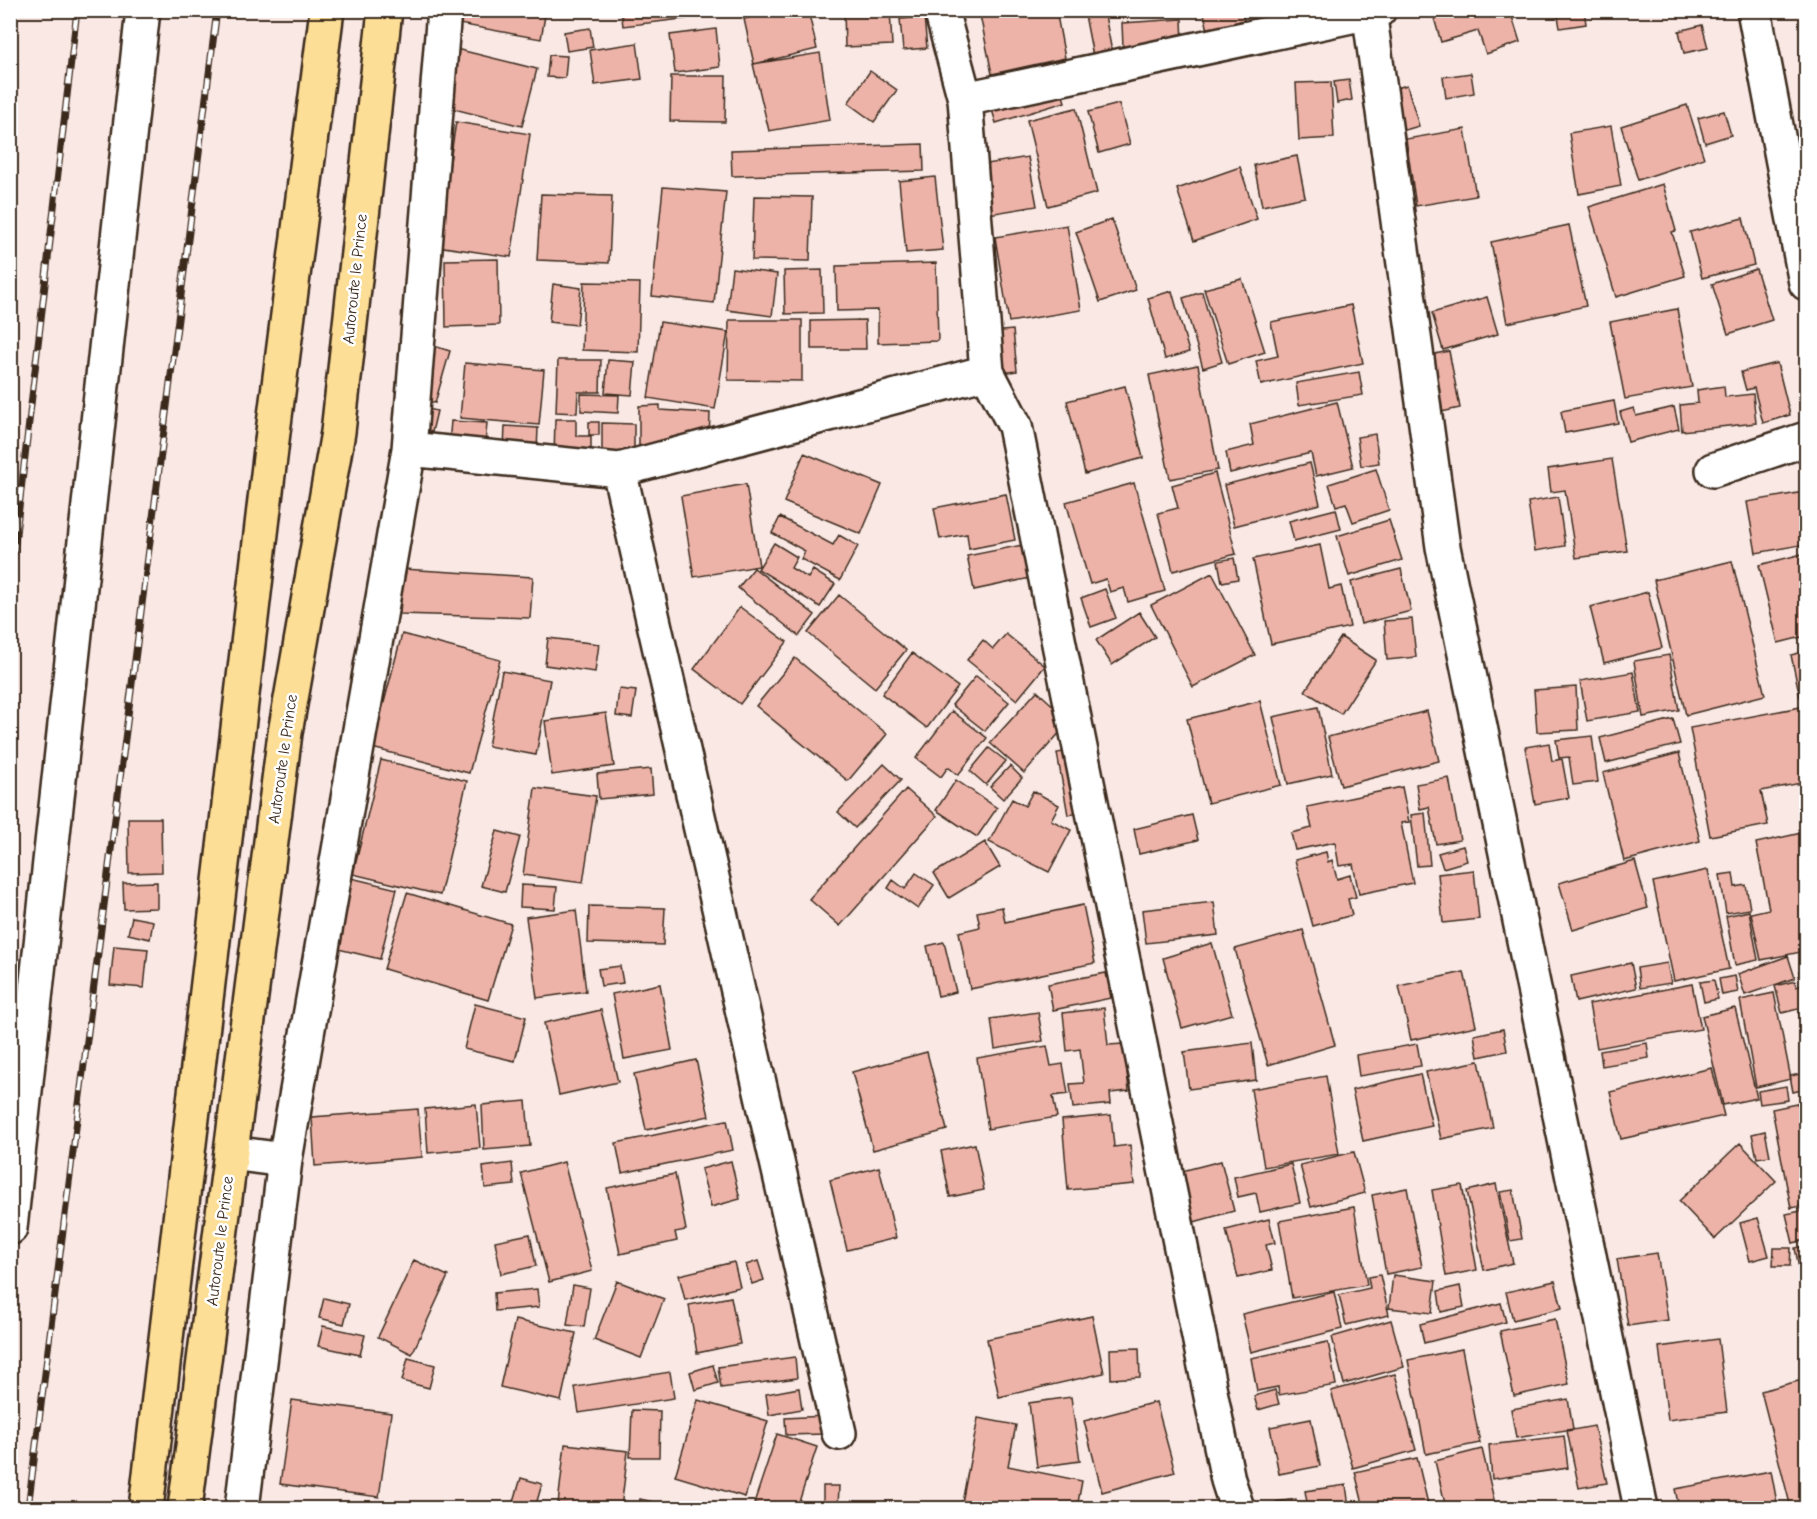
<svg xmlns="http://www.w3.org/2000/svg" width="1817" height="1519" font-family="'Comic Neue',sans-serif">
  <rect width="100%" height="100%" fill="#fae8e5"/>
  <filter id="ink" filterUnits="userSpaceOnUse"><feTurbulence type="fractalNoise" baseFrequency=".0167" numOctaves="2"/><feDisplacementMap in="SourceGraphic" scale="12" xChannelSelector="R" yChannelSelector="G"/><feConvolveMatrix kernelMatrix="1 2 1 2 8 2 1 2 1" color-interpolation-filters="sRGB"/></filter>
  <g filter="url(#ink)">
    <path fill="#edb3a8" stroke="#3b2a1e" stroke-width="1.5" d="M461 10H546L541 39 459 24Z
      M621 10H690V18L623 26Z
      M779 10H808L817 49 754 64 744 19Z
      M844 10H890L892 45 845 47Z
      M979 10H1056L1065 58 992 74Z
      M1084 10H1104L1112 52 1093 56Z
      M1155 10H1192V13L1156 17Z
      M1203 10H1241L1244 20 1208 30Z
      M1248 10H1279V13L1249 16Z
      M1458 10H1510L1520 42 1486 54 1478 31 1441 42 1434 18Z
      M1557 10H1584L1586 24 1560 28Z
      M924 17 927 48 903 50 900 19Z
      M1182 19 1183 44 1123 48 1122 23Z
      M1702 25 1708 48 1684 53 1679 31Z
      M590 28 593 47 567 51 564 32Z
      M716 29 720 67 675 73 670 35Z
      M637 43 642 79 595 85 590 50Z
      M452 48 537 69 522 126 438 105Z
      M820 53 830 120 769 131 753 64Z
      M549 55 567 56 565 78 547 77Z
      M870 71 897 90 874 122 848 103Z
      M1471 73 1474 93 1446 98 1443 77Z
      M671 76H726L725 122 670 121Z
      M1349 80 1352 100 1337 103 1334 82Z
      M1059 82 1065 102 996 123 990 103Z
      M1331 82 1334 138 1299 140 1296 83Z
      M1407 85 1419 126 1398 132 1386 91Z
      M1119 104 1130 144 1099 153 1088 112Z
      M1687 105 1704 158 1638 180 1621 126Z
      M1076 108 1097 193 1048 206 1027 120Z
      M1724 111 1731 135 1705 143 1698 118Z
      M456 122 530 134 511 257 437 246Z
      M1611 126 1621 186 1579 194 1569 133Z
      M1465 129 1476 196 1416 206 1406 139Z
      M923 144 924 171 732 176 731 150Z
      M1297 156 1305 197 1262 206 1254 165Z
      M1028 157 1037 206 989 214 981 165Z
      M1240 167 1257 219 1194 241 1177 189Z
      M935 177 943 250 906 253 899 181Z
      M1663 184 1676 231 1672 232 1685 276 1616 297 1589 207Z
      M663 187 726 192 714 303 652 296Z
      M541 194 612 196 609 263 537 260Z
      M754 196 812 197 810 261 752 260Z
      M1743 218 1754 265 1702 278 1690 232Z
      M1112 219 1136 290 1100 302 1076 232Z
      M1067 225 1081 310 1009 322 995 237Z
      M1569 225 1586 306 1507 323 1491 242Z
      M498 259 499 325 446 327 445 260Z
      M936 263 938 341 878 343V310L837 311 836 266Z
      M732 268 777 274 772 316 727 310Z
      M1756 269 1772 320 1728 334 1712 284Z
      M822 270 823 313 785 314 784 271Z
      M1242 279 1265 352 1228 364 1204 289Z
      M584 282 640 283 638 352 582 350Z
      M553 284 581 288 577 325 549 322Z
      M1172 291 1189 352 1165 359 1148 298Z
      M1202 292 1222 362 1203 368 1183 298Z
      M1487 297 1498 334 1443 350 1432 313Z
      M1351 305 1363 363 1261 385 1256 361 1278 356 1271 322Z
      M1677 309 1692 387 1625 399 1610 322Z
      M729 320H802V381L728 380Z
      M865 320 866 349H811V321Z
      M660 322 728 332 715 409 648 398Z
      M1013 330 1017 371 994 374 991 332Z
      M434 346 450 351 435 403 419 399Z
      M1449 351 1460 408 1432 414 1421 357Z
      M558 360H601L600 392H578L577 413 556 412Z
      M608 360 635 362 632 395 605 393Z
      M465 363 544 370 539 425 460 418Z
      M1777 363 1790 415 1763 423 1754 388 1746 390 1741 372Z
      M1198 365 1218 470 1170 479 1149 375Z
      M1359 372 1363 395 1299 405 1296 383Z
      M1125 386 1143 458 1085 474 1067 401Z
      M1724 386 1725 397 1753 394 1756 423 1682 431 1680 405 1698 403 1697 390Z
      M581 394 619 395 618 413 581 411Z
      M1614 401 1618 423 1565 433 1561 411Z
      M1337 402 1353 467 1316 476 1311 453 1230 473 1226 452 1254 445 1250 424Z
      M660 405V410L710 413 709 442 639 449V406Z
      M415 406 437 411 432 432 409 427Z
      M1674 407 1679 429 1628 442 1620 412 1634 408 1636 416Z
      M555 419H576V436H591V459L554 458Z
      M451 421 487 423 485 446 449 444Z
      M589 422H599V435H589Z
      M602 423 634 424V456H602Z
      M505 426 538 428 537 451 504 449Z
      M1375 434 1379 463 1361 466 1357 437Z
      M804 453 882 485 861 534 784 502Z
      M1612 459 1627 551 1576 558 1565 490 1551 492 1548 469Z
      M1310 463 1320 504 1234 526 1224 485Z
      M1376 469 1389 510 1353 522 1346 503 1336 506 1329 484Z
      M1215 473 1236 554 1173 571 1158 513 1178 508 1172 485Z
      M1134 483 1165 591 1128 602 1124 588 1110 592 1106 579 1090 584 1066 502Z
      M746 484 759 566 694 577 681 496Z
      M1804 492 1806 544 1756 553 1747 502Z
      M1006 494 1015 540 969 549 967 534 940 539 934 508Z
      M1558 497 1565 546 1535 551 1528 502Z
      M1336 509 1341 529 1294 541 1289 521Z
      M780 517 833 545 839 535 858 546 840 580 801 559 805 551 772 533Z
      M1389 520 1402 560 1349 576 1337 536Z
      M774 543 797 557 791 568 808 578 813 570 835 584 820 607 758 569Z
      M1028 544 1035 577 974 590 967 556Z
      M1320 545 1329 589 1341 586 1350 627 1271 644 1253 559Z
      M1806 553V636L1778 643 1759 565Z
      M1234 558 1238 579 1222 582 1218 561Z
      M1732 561 1765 695 1686 715 1654 580Z
      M754 568 815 615 799 636 738 588Z
      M403 569 533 577 530 618 400 614Z
      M1401 569 1411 611 1361 624 1351 582Z
      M1212 573 1255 655 1193 687 1151 605Z
      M1105 589 1116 618 1091 627 1081 598Z
      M1648 592 1662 648 1604 663 1590 607Z
      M839 595 906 650 875 688 808 633Z
      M740 607 787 642 740 704 694 669Z
      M1139 612 1155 637 1112 665 1096 640Z
      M1412 619 1416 657 1387 660 1384 621Z
      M402 634 500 660 469 773 372 748Z
      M1006 634 1045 666 1017 700 967 660 983 640 993 649Z
      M1341 637 1376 660 1341 714 1305 691Z
      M548 638 599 644 595 672 545 665Z
      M1806 651V695L1800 697 1791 655Z
      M912 653 958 687 927 728 882 694Z
      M1669 655 1679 710 1643 717 1634 661Z
      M795 658 887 734 848 781 756 706Z
      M502 671 550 680 536 755 488 746Z
      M1633 672 1640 712 1587 721 1580 681Z
      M976 676 1009 702 985 731 952 705Z
      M1576 687 1578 730 1537 732 1534 690Z
      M619 689 636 691 632 718 616 716Z
      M1037 691 1070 721 1024 773 990 743Z
      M1260 701 1281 785 1208 803 1187 719Z
      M1806 706V782L1761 791 1768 825 1710 836 1690 728Z
      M1318 707 1332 774 1288 784 1273 717Z
      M952 711 987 738 958 775 948 767 941 777 916 758Z
      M1427 711 1439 761 1341 786 1328 737Z
      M606 713 614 766 552 775 545 721Z
      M1673 719 1680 744 1606 763 1600 738Z
      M1592 736 1598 782 1573 785 1569 757 1559 758 1556 740Z
      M1549 743 1552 761 1562 759 1569 798 1535 804 1525 747Z
      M989 748 1006 761 986 785 970 771Z
      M1076 750 1087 812 1068 815 1057 753Z
      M1679 753 1700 841 1624 861 1603 773Z
      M381 760 467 781 440 895 353 874Z
      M884 764 901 780 855 828 838 812Z
      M1010 766 1022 778 1003 799 990 787Z
      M651 769 653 794 599 799 597 774Z
      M1449 778 1460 840 1436 844 1429 807 1420 809 1416 784Z
      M956 780 997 808 977 837 936 810Z
      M1402 787 1409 822 1401 823 1413 883 1359 894 1353 864 1339 866 1335 842 1295 850 1291 833 1312 828 1307 807Z
      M535 788 596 796 583 883 523 875Z
      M906 789 937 816 840 926 809 899Z
      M1033 791 1059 805 1051 820 1071 830 1049 872 989 842 1012 799 1025 806Z
      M1425 813 1430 865 1417 866 1411 815Z
      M1192 815 1198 840 1139 854 1134 829Z
      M128 818H161L162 872 129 873Z
      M497 831 520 837 505 892 481 886Z
      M1806 832V951L1761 960 1751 913 1769 909 1756 843Z
      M985 842 1000 867 949 898 934 873Z
      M1463 846 1467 861 1443 868 1438 853Z
      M1326 852 1328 862 1332 860 1337 879 1350 875 1356 897 1348 899 1352 915 1313 926 1295 860Z
      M1635 861 1648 908 1573 930 1559 883Z
      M1474 870 1479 919 1443 923 1438 874Z
      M1708 870 1729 969 1674 981 1653 882Z
      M916 873 934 885 918 909 888 888 893 880 905 889Z
      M1733 873 1735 887 1746 885 1750 909 1726 913 1720 875Z
      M347 877 397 889 380 959 330 947Z
      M157 882V908L124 909 123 883Z
      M521 885 557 887 555 909 520 907Z
      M407 893 511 924 488 1000 384 969Z
      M1214 902 1218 935 1146 943 1142 910Z
      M1083 905 1095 963 970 989 959 932 980 927 977 912 1002 907 1005 922Z
      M589 906 665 908 663 945 588 943Z
      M576 910 586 991 537 998 526 917Z
      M1749 911 1758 960 1735 965 1726 916Z
      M132 917 153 921 150 939 128 934Z
      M1303 930 1335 1045 1268 1065 1235 949Z
      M944 942 956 992 938 996 927 946Z
      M1212 943 1232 1014 1182 1028 1163 958Z
      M114 946 148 949 144 988 110 985Z
      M1788 956 1795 978 1745 995 1738 974Z
      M1631 963 1636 988 1576 1002 1571 976Z
      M1667 963 1671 983 1640 988 1637 968Z
      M620 966 623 983 601 986 598 969Z
      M1806 969V1007L1782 1013 1775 986 1795 981 1796 987 1802 985 1799 971Z
      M1464 972 1476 1026 1411 1040 1399 986Z
      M1106 973 1111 998 1053 1010 1048 984Z
      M1735 976 1738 992 1722 995 1719 979Z
      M1714 980 1718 999 1704 1002 1700 982Z
      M660 984 672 1050 624 1059 612 994Z
      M1692 984 1701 1029 1597 1048 1589 1004Z
      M1774 993 1791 1079 1756 1087 1740 1000Z
      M475 1004 526 1017 515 1061 464 1049Z
      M1104 1008 1108 1045 1124 1044 1129 1091 1110 1093 1111 1104 1073 1108 1070 1084 1084 1083 1080 1049 1067 1051 1063 1013Z
      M1735 1008 1757 1098 1723 1105 1702 1016Z
      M601 1010 618 1082 559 1095 544 1023Z
      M1806 1011V1042L1799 1013Z
      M1038 1012 1043 1041 995 1049 991 1019Z
      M1503 1029 1507 1051 1478 1057 1474 1035Z
      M1252 1043 1256 1080 1189 1089 1184 1052Z
      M1647 1043 1649 1058 1602 1066 1600 1051Z
      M1417 1044 1421 1066 1359 1076 1356 1055Z
      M1047 1046 1051 1066 1063 1064 1068 1094 1053 1096 1057 1117 988 1129 977 1058Z
      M927 1052 947 1130 873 1150 852 1072Z
      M696 1060 709 1116 646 1130 634 1074Z
      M1479 1061 1493 1128 1441 1139 1426 1072Z
      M1712 1068 1724 1116 1621 1139 1610 1092Z
      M1806 1073V1089L1793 1092 1790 1076Z
      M1420 1074 1432 1126 1363 1141 1352 1090Z
      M1326 1076 1339 1154 1264 1167 1251 1089Z
      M1786 1086 1788 1100 1760 1104 1758 1091Z
      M526 1101 530 1146 484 1150 482 1105Z
      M1806 1102V1205L1791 1208 1772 1109Z
      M476 1104 480 1148 428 1153 425 1109Z
      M418 1109 422 1157 315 1166 312 1117Z
      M1111 1115 1114 1147 1130 1145 1134 1184 1068 1190 1062 1120Z
      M727 1120 733 1150 622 1173 616 1143Z
      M1765 1131 1770 1156 1757 1158 1752 1134Z
      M1740 1143 1776 1181 1715 1239 1679 1201Z
      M975 1144 984 1190 950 1197 941 1151Z
      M1354 1152 1365 1193 1311 1207 1300 1165Z
      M731 1161 740 1199 711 1207 701 1169Z
      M1221 1161 1234 1211 1190 1223 1178 1172Z
      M564 1162 592 1271 549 1282 521 1173Z
      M512 1163 514 1185 485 1188 483 1167Z
      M1291 1164 1300 1203 1260 1212 1256 1193 1238 1197 1234 1177Z
      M879 1167 896 1238 847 1250 830 1180Z
      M675 1174 686 1230 675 1232 677 1241 620 1254 607 1188Z
      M1496 1184 1513 1263 1484 1270 1467 1191Z
      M1462 1185 1477 1270 1446 1276 1432 1190Z
      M1407 1188 1422 1267 1386 1274 1372 1195Z
      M1513 1190 1522 1239 1510 1241 1500 1192Z
      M1354 1207 1367 1285 1292 1298 1279 1221Z
      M1806 1210V1240L1793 1243 1786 1214Z
      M1758 1218 1769 1256 1750 1261 1740 1223Z
      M1269 1219 1275 1243 1266 1245 1272 1270 1238 1278 1226 1230Z
      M530 1234 536 1266 501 1274 495 1241Z
      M1806 1246V1267L1799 1268 1795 1248Z
      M1774 1248H1791L1790 1266H1773Z
      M1657 1253 1668 1320 1628 1326 1617 1259Z
      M414 1260 448 1276 412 1354 378 1337Z
      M758 1261 764 1280 752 1284 746 1265Z
      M734 1262 740 1287 685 1300 679 1275Z
      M1380 1275 1389 1315 1346 1325 1339 1295 1370 1288 1368 1277Z
      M1393 1275 1436 1281 1432 1313 1389 1308Z
      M617 1281 664 1299 641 1358 594 1340Z
      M1555 1281 1562 1308 1513 1320 1506 1292Z
      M573 1285 590 1288 584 1327 567 1325Z
      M1460 1286 1464 1307 1441 1312 1438 1291Z
      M537 1289 539 1307 495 1311 494 1293Z
      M1334 1292 1342 1329 1251 1352 1242 1314Z
      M731 1297 740 1344 697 1353 689 1305Z
      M324 1298 349 1304 344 1324 319 1318Z
      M1501 1303 1506 1322 1424 1343 1420 1324Z
      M1092 1316 1104 1373 999 1397 987 1339Z
      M1555 1319 1569 1384 1514 1396 1500 1331Z
      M515 1320 576 1333 561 1401 500 1387Z
      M1391 1320 1404 1367 1344 1384 1332 1337Z
      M323 1326 365 1335 360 1355 318 1346Z
      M1718 1339 1727 1412 1668 1420 1659 1347Z
      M1328 1342 1336 1385 1279 1395 1278 1387 1257 1391 1251 1358Z
      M1139 1348 1140 1377 1111 1379 1110 1349Z
      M1462 1349 1480 1443 1426 1454 1408 1360Z
      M795 1357 797 1378 721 1388 718 1367Z
      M408 1358 435 1365 429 1388 402 1381Z
      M713 1365 718 1383 695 1390 690 1372Z
      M670 1372 674 1398 579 1413 575 1387Z
      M1395 1374 1416 1450 1353 1468 1331 1391Z
      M1806 1379V1506L1791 1508 1761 1391Z
      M799 1388 802 1409 769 1415 766 1394Z
      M1275 1390 1279 1404 1258 1410 1254 1396Z
      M1071 1397 1080 1461 1037 1467 1029 1403Z
      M1568 1399 1573 1429 1516 1438 1511 1409Z
      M292 1400 391 1413 379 1497 280 1484Z
      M698 1400 768 1421 745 1497 675 1476Z
      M1156 1402 1175 1472 1102 1492 1084 1421Z
      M632 1410 660 1411 659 1457H630Z
      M825 1416 826 1434 786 1435 785 1418Z
      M978 1418 1016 1425 1008 1466 1082 1481 1077 1508H961Z
      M1311 1419 1320 1466 1279 1474 1270 1427Z
      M1594 1426 1607 1483 1579 1488 1567 1431Z
      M777 1434 817 1447 797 1508H771L754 1503Z
      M1564 1436 1568 1468 1492 1479 1489 1445Z
      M565 1444 628 1451 621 1508 558 1504Z
      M1482 1449 1496 1508H1446L1435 1461Z
      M1417 1458 1429 1508H1364L1355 1472Z
      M1771 1471 1778 1508H1679L1675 1489Z
      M521 1478 542 1484 535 1508H512Z
      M1346 1485 1349 1507 1308 1508 1305 1491Z
      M823 1486H839L838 1508H823Z
      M640 1499 679 1508H638Z
      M1296 1499 1297 1508H1277L1276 1502Z"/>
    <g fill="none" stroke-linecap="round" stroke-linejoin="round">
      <defs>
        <path id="minor" d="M941 10 965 99 987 372 1015 426 1228 1480 1237 1508
          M1369 10 1443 547 1641 1508
          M1754 10 1806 283
          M965 99 1379 10
          M409 449 619 470 987 372
          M619 470 839 1433
          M1713 470 1806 439
          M231 1153 285 1160
          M10 1228 143 10
          M242 1508 285 1160 409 449 444 10"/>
        <path id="major" d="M146 1508 273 432 327 10
          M185 1508 285 733 338 432 385 10"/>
      </defs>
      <use href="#minor" stroke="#3b2a1e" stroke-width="38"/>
      <use href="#major" stroke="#3b2a1e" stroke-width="38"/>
      <use href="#minor" stroke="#fff" stroke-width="33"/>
      <use href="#major" stroke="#fdde96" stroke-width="33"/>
      <defs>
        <path id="rail" d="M10 585 77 10
          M28 1508 217 10"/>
      </defs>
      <use href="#rail" stroke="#3b2a1e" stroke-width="7"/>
      <use href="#rail" stroke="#fff" stroke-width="4.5" stroke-dasharray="14" stroke-linecap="butt"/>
    </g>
  </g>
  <g text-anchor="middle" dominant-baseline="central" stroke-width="5" stroke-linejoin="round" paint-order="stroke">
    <g font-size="16" fill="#3b2a1e" stroke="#fff">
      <text transform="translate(355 279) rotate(-84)">Autoroute le Prince</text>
      <text transform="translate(283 759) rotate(-82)">Autoroute le Prince</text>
      <text transform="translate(220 1241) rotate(-83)">Autoroute le Prince</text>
    </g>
  </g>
  <rect width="1817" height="1519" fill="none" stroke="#fff" stroke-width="36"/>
  <rect x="18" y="18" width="1781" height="1483" fill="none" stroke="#3b2a1e" stroke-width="2" filter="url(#ink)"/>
</svg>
